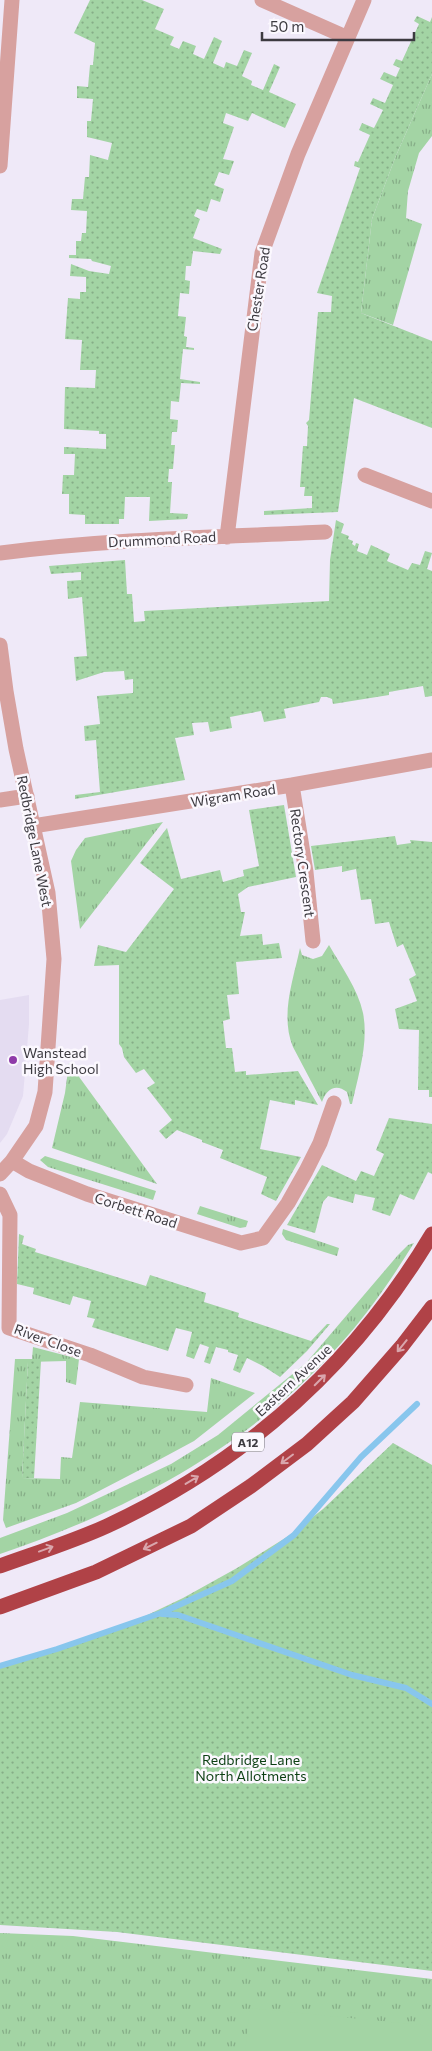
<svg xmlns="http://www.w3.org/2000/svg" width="432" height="2051" font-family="Commissioner,sans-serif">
  <defs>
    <pattern id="grass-tufts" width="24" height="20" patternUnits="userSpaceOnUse" patternTransform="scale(1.25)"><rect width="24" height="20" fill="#a3d4a4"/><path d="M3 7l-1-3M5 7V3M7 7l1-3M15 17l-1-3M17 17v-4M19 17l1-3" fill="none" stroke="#86ad87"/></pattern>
    <pattern id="garden-dots" width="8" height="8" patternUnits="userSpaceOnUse" patternTransform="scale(1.25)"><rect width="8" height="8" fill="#a3d4a4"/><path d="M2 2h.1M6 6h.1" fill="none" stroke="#86ad87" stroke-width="1.8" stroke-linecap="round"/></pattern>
  </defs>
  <rect width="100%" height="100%" fill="#efe9f8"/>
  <path fill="#e4dcf1" d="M29 995V1024L23 1096 7 1134 0 1143V1000Z"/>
  <path fill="url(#grass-tufts)" d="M432 74V136L419 153 408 191 406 218 422 224 393 325 361 313 372 219 395 158Z
    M163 822 80 929 71 861 76 850 85 838Z
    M329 945C341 966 358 989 363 1013 369 1043 358 1076 352 1104H350L347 1092C336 1083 326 1089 322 1102L293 1047C280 1015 293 981 300 948L302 955 313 959 322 956Z
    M69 1063 157 1184 52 1148 65 1093Z
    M45 1156 156 1191 153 1200 48 1167 40 1160Z
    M200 1206 248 1221 246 1227 240 1228 197 1214Z
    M283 1229 339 1248 337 1256 286 1240 282 1234Z
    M414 1243C399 1267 384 1290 367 1312 273 1434 143 1505 0 1554V1538L67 1513 171 1464 218 1435 306 1363 398 1255 408 1245Z
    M33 1347 79 1359 76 1385 66 1382V1361L28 1362 22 1478 60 1479 61 1457 72 1458 80 1402 207 1412 211 1378 255 1393 194 1441 155 1462 76 1503 6 1528 3 1520 15 1359H32Z
    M0 1933 73 1936 432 1979V2051H0Z"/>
  <path fill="url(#garden-dots)" d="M90 0H142L164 9 155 29 174 37 170 45 179 49 183 41 196 46 193 54 204 59 214 37 222 41 213 63 224 68 226 62 237 66 244 50 252 53 242 76 252 81 251 85 263 90 274 64 280 67 269 92 296 104 285 128 252 113 248 121 226 113 223 123 234 127 223 159 234 161 229 175 219 172 214 185 224 189 220 202 211 199 207 212 197 209 194 216 200 219 193 238 222 249 220 254 193 251 191 266H186L185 280 190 281 189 294 180 293 178 316 186 317 184 336 187 337 186 347 194 348V350L183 349 180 379 200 382V384L181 383 179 402 171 401 170 419 178 420 177 432H172L171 445H175L173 469H169L168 482H172L170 513 188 514 187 519 149 521 150 497H125L124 519H119V524H85V515L69 514V494H62L63 475H74L75 454H64V447L106 449V434H99V431L64 429 65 387 95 388 96 370H80L82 340 65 339 68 298 80 299V292H86V277L70 276 71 264 89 271 109 274 111 266 92 261 91 259 69 258V255H76V241H81L82 233H86L87 211 71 210 72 199H83L85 177H89L90 155 108 160 112 143 87 137V121H91L93 99 77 98V86L88 87 90 65H93L95 43 74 33Z
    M417 16 430 22 432 17V74L395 158 372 219 361 313 432 341V428L354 398 338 512 264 515V511L312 508V496H304L305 487H300L303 446H307L308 426 306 423 309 420 318 312H331L332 296 317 293 360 168 354 166 355 161 358 162 370 135 359 130 362 123 374 128 383 110 370 104 373 98 385 103 393 85 380 79 384 72 396 77 400 68 393 65 396 59 402 61 419 24 414 21Z
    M336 520 344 524 341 533 349 536 348 539 353 541 352 544 355 546 356 543 359 544 357 551 367 555 371 545 390 554 387 561 408 570 412 563 420 565 425 551 432 553 427 569 432 571V696L425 697 423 686 389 692V695L333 704 332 699 327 697H321L319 702 284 709 286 718 264 722 261 711 230 717 232 728 210 732 208 722 192 723 194 735 175 738 185 780 75 799V795L100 792 96 740 85 741 84 726 100 724 97 696 133 693V679L125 680 124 671 104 672 76 681 74 657 87 656 82 597 68 599 67 581 81 580V572L51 574 49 566 125 560 127 594H132L134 622 145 621 144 611 329 601 330 560Z
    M284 805 296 877 248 887 238 894 241 912H245L240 936 262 934 263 945 279 943 282 958 236 962 239 994 227 995 230 1019 223 1021 226 1048H232L235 1072 246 1071V1075L298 1071 318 1105 295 1100V1105L270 1100 260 1149 301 1157 276 1201 261 1194 267 1177 220 1158 223 1150 202 1142V1140L177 1130 166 1139 159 1131 172 1120 147 1088 155 1083 144 1069 136 1073 124 1057 122 1048 119 1044V965L94 966 98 945 126 952 174 889 140 863 167 828 181 879 220 870 223 882 244 876 243 870 259 866 249 810Z
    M395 836 397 845 411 843 410 840 432 842V1097H429V1090H418L419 1030 399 1029 395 1009 417 1001 409 979 416 975 403 944 397 947 389 922 375 924 371 899 361 900 356 869 342 872V866L315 870 311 846Z
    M389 1118 432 1124V1174L428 1172 414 1200 400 1194 390 1216 372 1210 375 1198 355 1194 353 1203 328 1196 323 1202 315 1233 287 1225 322 1165 356 1181 361 1171 374 1176 384 1154 376 1150Z
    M19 1234 24 1236 22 1244 36 1249 35 1252 146 1286 150 1275 206 1293 204 1302 239 1313 238 1317 311 1341 327 1324H330L307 1351 280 1377 263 1366 247 1358 240 1373 233 1370 238 1355 228 1352V1350L216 1347 210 1364 204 1362 209 1347 200 1344 194 1359 186 1356 192 1332 176 1328 168 1351 92 1327 95 1319 87 1317 91 1301 73 1296 70 1305 33 1294 34 1288 17 1284Z
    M28 1361H41L34 1478H22Z
    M393 1443 432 1465V1971L117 1932 0 1925V1665L57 1649 116 1630 183 1598 237 1568 290 1535 323 1509Z"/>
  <path fill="#a3d4a4" d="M250 2008 432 2026V2051H245Z"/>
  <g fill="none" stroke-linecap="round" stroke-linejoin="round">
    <path stroke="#88c6ed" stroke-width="6" d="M162 1614 178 1615 352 1675 406 1688 432 1704
      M0 1666 57 1649 161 1613 232 1581 294 1535 361 1457 417 1404"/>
    <path stroke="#d7a19f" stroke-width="15" d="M262 0 346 37
      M0 166 12 0
      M365 475 432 501
      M227 537 262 253 298 154 364 0
      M0 553C109 539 216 537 325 532
      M0 645 6 691 16 749 48 893 54 959 45 1092 36 1126 12 1161 0 1174
      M292 785 306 872 313 941
      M0 800 27 796
      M33 826 292 785 432 760
      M12 1161 29 1171 87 1194 241 1243 263 1238 288 1203 306 1171 320 1143 334 1103
      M0 1194 10 1215 9 1328 90 1355 143 1377 186 1385"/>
    <path stroke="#b04247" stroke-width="15" d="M0 1566C36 1553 72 1542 107 1526 245 1462 354 1365 432 1234
      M0 1607 96 1572 191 1526 251 1486 307 1444 353 1402 402 1346 432 1307"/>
  </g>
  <defs><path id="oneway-shaft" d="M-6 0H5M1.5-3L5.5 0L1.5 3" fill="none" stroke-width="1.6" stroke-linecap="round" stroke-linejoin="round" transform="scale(1.25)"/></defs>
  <g stroke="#d9a6ac">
    <use href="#oneway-shaft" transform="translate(402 1346) rotate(129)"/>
    <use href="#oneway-shaft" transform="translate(320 1380) rotate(-45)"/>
    <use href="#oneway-shaft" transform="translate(287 1459) rotate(143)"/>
    <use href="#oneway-shaft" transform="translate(192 1480) rotate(-31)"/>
    <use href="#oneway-shaft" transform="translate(150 1546) rotate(154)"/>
    <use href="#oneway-shaft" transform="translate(46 1549) rotate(-20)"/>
  </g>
  <circle fill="#8f3ba9" stroke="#fbf8fe" stroke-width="2" cx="13" cy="1060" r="5"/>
  <g text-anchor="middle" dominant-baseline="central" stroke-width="5" stroke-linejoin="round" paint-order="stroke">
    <rect fill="#fbf8fe" stroke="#757379" stroke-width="1" x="232" y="1432.5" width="32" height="19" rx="4"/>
    <g font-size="12" font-weight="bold" fill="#3c3a40">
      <text x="248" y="1442">A12</text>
    </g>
    <g font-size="14" fill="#3c3a40" stroke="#fbf8fe">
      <text transform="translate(258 289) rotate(-81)">Chester Road</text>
      <text transform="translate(162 539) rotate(-3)">Drummond Road</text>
      <text transform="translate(233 795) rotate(-9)">Wigram Road</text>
      <text transform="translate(35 841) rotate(79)">Redbridge Lane West</text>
      <text transform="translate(303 863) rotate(82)">Rectory Crescent</text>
      <text transform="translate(136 1210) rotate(18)">Corbett Road</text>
      <text transform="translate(48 1340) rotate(20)">River Close</text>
      <text transform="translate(293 1380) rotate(-43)">Eastern Avenue</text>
    </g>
    <g font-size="14" fill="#3c3a40" stroke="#fbf8fe" text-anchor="start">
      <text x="23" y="1052">Wanstead<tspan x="23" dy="16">High School</tspan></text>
    </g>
    <g font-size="14" fill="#0b3f12" stroke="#fbf8fe">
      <text x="251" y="1759">Redbridge Lane<tspan x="251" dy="16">North Allotments</tspan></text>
    </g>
  </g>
  <path d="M262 32v8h152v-8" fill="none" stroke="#3c3a40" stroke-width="2.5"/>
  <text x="270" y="32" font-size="15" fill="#3c3a40" stroke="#fbf8fe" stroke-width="4" paint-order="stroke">50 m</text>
</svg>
